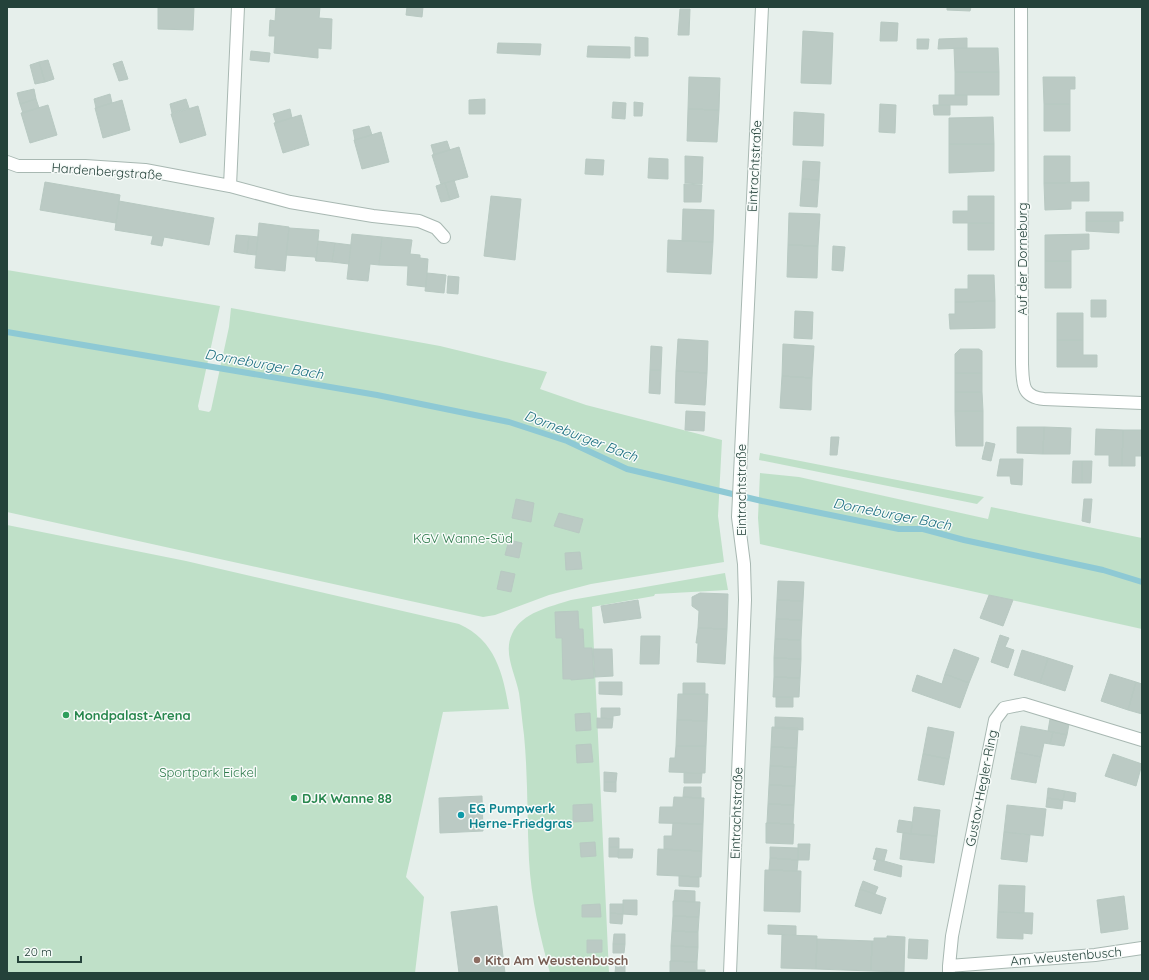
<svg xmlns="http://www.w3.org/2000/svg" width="1149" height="980" font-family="Quicksand,sans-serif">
  <rect width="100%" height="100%" fill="#e6efeb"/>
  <path fill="#bfe0c8" d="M7 270 220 306 198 406 199 410 209 412 211 410 229 327 231 308 440 346 547 372 540 389 586 405 722 440 718 516 724 562 591 584 549 595 495 615 483 617 7 512Z
    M760 453 984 497 977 504 759 460Z
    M760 473 799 477 988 519 991 507 1142 538V629L760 544 758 518Z
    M7 525 186 561 459 624C495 640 503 673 509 709L443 712 406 877 424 897 415 973H7Z
    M725 573 728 590 655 594 654 596 592 607 609 973H550C540 936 531 898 529 860 527 818 528 776 524 735 522 721 521 706 519 693 515 673 503 653 512 634 522 612 550 607 571 600Z"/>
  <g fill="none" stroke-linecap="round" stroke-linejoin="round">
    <path stroke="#8ec9d4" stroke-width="6" d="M7 332 377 395 509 422 567 441 627 469 762 501 899 529H923L964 540 1103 570 1142 582"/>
  </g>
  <path fill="#bbcac4" stroke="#b8c9c2" d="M158 7H194L193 30 158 29Z
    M276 7H320L319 18 332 19 331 49 318 48V58L274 53 275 36H269L270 20 275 21Z
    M407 7H423L422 17 406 15Z
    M947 7H971L970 11 947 10Z
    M680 9H690L689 35H678Z
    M881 22 898 23 897 41H880Z
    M803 31 833 33 831 84 801 83Z
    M635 37 648 38V56H635Z
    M967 38V48L938 49 939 39Z
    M917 39H929L928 49H917Z
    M498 43 541 44 540 55 497 53Z
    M588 46 630 47V58L587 57Z
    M954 48H998L999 72H955Z
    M251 51 270 53 269 62 250 60Z
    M48 60 54 79 45 82 39 62Z
    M122 61 128 79 119 81 113 64Z
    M39 62 45 82 35 84 30 65Z
    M955 72H999V95H955Z
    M689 77 720 78 719 110 688 109Z
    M1043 77H1075V89H1070V104H1044Z
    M34 89 36 99 20 104 17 93Z
    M110 94 112 103 96 108 94 99Z
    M939 95H967V105H939Z
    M36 99 39 108 23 113 20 104Z
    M186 99 189 108 172 113 170 104Z
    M485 99V114H469V100Z
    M122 100 130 130 103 138 95 108Z
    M613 102 626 103 625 119 612 118Z
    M634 102 643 103 642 116H634Z
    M880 104 896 105 895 133 879 132Z
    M1044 104H1070V131H1044Z
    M48 105 57 135 30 143 21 113Z
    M933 105H950V115H934Z
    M198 106 206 135 180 143 171 114Z
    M290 109 292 118 276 123 273 114Z
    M688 109 719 110 717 142 687 141Z
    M794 112 824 114 823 146 793 145Z
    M301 115 309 145 283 153 274 123Z
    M993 117 994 144H949V118Z
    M369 126 372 135 355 140 353 130Z
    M381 132 389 162 362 169 354 140Z
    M447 141 450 150 434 155 431 145Z
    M949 144H994V171L949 173Z
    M459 147 468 177 441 184 432 155Z
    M685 156 703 157 702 184 685 183Z
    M1044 156H1070V183H1044Z
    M649 158 668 159V179L648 178Z
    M586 159 604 160 603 175 585 174Z
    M803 161 820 162 819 180 802 179Z
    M802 179 819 180 817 207 800 206Z
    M454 180 459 197 450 200 445 183Z
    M45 182 120 195 116 223 40 210Z
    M1089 182V201H1071V209L1045 210 1044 183Z
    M445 183 450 200 441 202 436 186Z
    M684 184 702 185 701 202H684Z
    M491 196 521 199 515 260 484 256Z
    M968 196H994V223H953V211H968Z
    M119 201 214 218 209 245 164 237 162 246 151 244 153 236 115 230Z
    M683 209 714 210 713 242 682 241Z
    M1086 212H1123V221H1086Z
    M789 213 820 214 818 246 788 245Z
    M1086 221H1119V233L1086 231Z
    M259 223 289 227 285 271 255 268Z
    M968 223H994V250H968Z
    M289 228 319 230 316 261 315 257 286 255Z
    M352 234 382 237 379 265 370 264 368 281 347 279Z
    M1089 234V249L1071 250V261H1045V235Z
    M236 235 249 236 247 254 234 252Z
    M249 236 258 237 256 255 247 254Z
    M382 237 412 240 410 254 420 255V258L428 259 426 287 407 285 408 266 379 265Z
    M668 240 713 242 711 274 667 272Z
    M318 241 335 243 332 262 316 261Z
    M335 243 351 245 349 264 332 262Z
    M788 245 818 246 817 278 787 277Z
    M833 246 845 247 843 271 832 270Z
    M1045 261H1071V288H1045Z
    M427 273 446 275 444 293 425 291Z
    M968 275H994L995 301 955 302V289H968Z
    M448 276 459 277 458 294 447 293Z
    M1091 300H1106V317H1091Z
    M995 301V328L950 329 949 314H955V302Z
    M795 311 813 312 812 339 794 338Z
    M1057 313H1083V340H1057Z
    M678 339 708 341 707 373 676 371Z
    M1057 340H1083V355H1097V367H1057Z
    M783 344 814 346 812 378 782 376Z
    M651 346 662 347 661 370H650Z
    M960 349H979L982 351V373H955V354Z
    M650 370H661L660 394 649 393Z
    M676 371 707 373 705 405 675 403Z
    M955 373H982V392H955Z
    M782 376 812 378 811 410 780 408Z
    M955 392H982L983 411H955Z
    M686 411 705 412 704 431 685 430Z
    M955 411H983V446H956Z
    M1017 427H1044L1043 454 1017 453Z
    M1044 427 1071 428 1070 454H1043Z
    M1096 429 1123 430 1122 466H1109V455H1095Z
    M1123 430H1142V456H1135V466H1122Z
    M831 437H839L837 455H830Z
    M986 442 995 444 991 461 982 459Z
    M1000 459H1023L1022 485 1011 484 1010 476H997Z
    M1073 461H1082V483H1072Z
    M1082 461H1092L1091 483H1082Z
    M516 499 534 503 531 522 512 518Z
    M1084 499H1092L1090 523 1082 521Z
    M559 513 583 519 579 533 554 526Z
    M509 540 522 543 519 558 505 555Z
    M580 552 582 569 566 570 565 553Z
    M501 571 515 574 511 592 497 589Z
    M778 581 804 582 803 601 777 600Z
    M700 593 728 594 727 629 698 628 699 611 692 606V597Z
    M989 595 1013 600 1003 626 980 618Z
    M638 600 641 618 604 623 601 606Z
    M777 600 803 601 802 620 776 619Z
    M578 611 579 629H583L584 648H592L594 678 571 680V679H563L562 638H556L555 612Z
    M776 619 802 620 801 640 775 639Z
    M698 628 727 629 725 664 697 662 698 643H696Z
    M1000 635 1009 638 1005 647 1014 650 1008 668 991 662Z
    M641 636H660L659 664H640Z
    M775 639 801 640V659L774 658Z
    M593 649H612L613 676 595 677Z
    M954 649 979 658 969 683 945 674Z
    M1022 650 1048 658 1040 683 1014 675Z
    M774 658 801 659 800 678 774 677Z
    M1048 658 1073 666 1065 691 1040 683Z
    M945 674 969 683 960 708 912 691 917 675 942 684Z
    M1110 674 1136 682 1128 710 1101 701Z
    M774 677 800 678 799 697H773Z
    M599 682H622V695L599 694Z
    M1136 682 1142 684V714L1128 710Z
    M683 683H705V694H683Z
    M678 694H708L707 721 677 720Z
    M776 697H793V707H776Z
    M601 708H620V715L613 716V719L601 718Z
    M590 713 591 730 576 731 575 714Z
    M775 717 803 718V730L775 728Z
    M597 718 613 719 612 728H597Z
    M1050 719 1069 724 1067 735 1048 731Z
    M677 720 707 721 706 746H676Z
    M1021 726 1053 732 1050 744 1044 743 1041 757 1016 752Z
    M772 727 798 728 797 748 771 747Z
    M928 727 954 732 949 759 923 754Z
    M1053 732 1067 735 1064 746 1050 744Z
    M591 744 593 762 577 763 576 745Z
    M676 746H706L705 773 669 772 670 758H675Z
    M771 747 797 748 796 767 770 766Z
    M1016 752 1041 757 1036 783 1011 779Z
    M923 754 949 759 944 785 918 780Z
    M1113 754 1142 764 1136 786 1105 776Z
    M770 766 796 767 795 786 769 785Z
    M604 772 617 773 616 782H604Z
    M684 773H702L701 783H684Z
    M604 782H616V792L604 791Z
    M769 785 795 786 794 805 768 804Z
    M684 787H701V798L683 797Z
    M1048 788 1065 791 1063 800 1047 798Z
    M1065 791 1076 793 1075 802 1063 800Z
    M482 796 483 831 440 833 439 798Z
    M674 797 704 798 703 824 659 823 660 807H673Z
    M1047 798 1063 800 1062 809 1046 807Z
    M592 804 593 821 573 822V805Z
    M768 804 794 805 793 824 767 823Z
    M1007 805 1046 809 1043 836 1004 832Z
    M914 807 940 810 937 836 911 834Z
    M899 820 912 822 911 834 897 832Z
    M673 823 703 824 702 851 664 849V836H672Z
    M766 823 794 824 793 844 766 843Z
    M1004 832 1030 835 1027 862 1001 859Z
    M903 833 937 836 934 863 900 859Z
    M609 838H619V847H609Z
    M595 842 596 856 581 857 580 843Z
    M798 844H810L809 860H798Z
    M609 847H619L618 857H609Z
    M770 847 798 848V860L770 858Z
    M876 848 887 850 884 861 873 859Z
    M618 849H633L632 858H618Z
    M658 849 702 851 701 877 657 875Z
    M770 858 798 860 797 871 769 870Z
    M877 859 902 866 901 877 874 870Z
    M765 870 801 871 800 912 764 911Z
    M679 876 699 877V887L679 886Z
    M863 881 878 887 875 894 860 889Z
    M999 885 1025 886 1024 913 998 912Z
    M860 889 886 898 881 914 855 906Z
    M675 890 695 891V902L674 901Z
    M1124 896 1128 929 1101 933 1097 900Z
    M623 900H637V915L623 914Z
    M673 901 700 902 699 917 673 916Z
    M600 904 601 917H582V905Z
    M610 904H623V914L610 913Z
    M497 906 505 973H459L451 912Z
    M998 912 1033 913 1032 934 1023 933V939L997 938Z
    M610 913 623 914 622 924 610 923Z
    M673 916 699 917 698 932 672 931Z
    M768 925 796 926V935L768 934Z
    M672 931 698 932V947L671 946Z
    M614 934H625V944H613Z
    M782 935 817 936 816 969 781 968Z
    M887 936 905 937 904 972 871 971 872 941H874V938H887Z
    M817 939 872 941 871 971 816 969Z
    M909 939 928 940 927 959 908 958Z
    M587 940H602V952L587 953Z
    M613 944H625L624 953H613Z
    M671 946 698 947 697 962 671 961Z
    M670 961 697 962V970H705V973H670Z
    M616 963 625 964V973H615Z"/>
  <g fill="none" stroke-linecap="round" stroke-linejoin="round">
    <defs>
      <path id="minor" d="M1021 7 1022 364C1023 383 1021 397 1044 399L1142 403
        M7 162 18 166H85L145 170 230 186 290 202 373 216 419 221 436 228 444 237
        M230 186 238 7
        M949 966 952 936 995 720 1004 708 1024 704 1142 740
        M730 973 745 600 744 564 738 517 762 7
        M949 973V966L1095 955 1142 948"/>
    </defs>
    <use href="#minor" stroke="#a8b8b2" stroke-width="14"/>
    <use href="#minor" stroke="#fff" stroke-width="12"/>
  </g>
  <g fill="#2e9e5b" stroke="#f7fbf9" stroke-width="1.5">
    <circle cx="66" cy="715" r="4"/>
    <circle cx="294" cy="798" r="4"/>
  </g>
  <circle fill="#0f9aa8" stroke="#f7fbf9" stroke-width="1.5" cx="461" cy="815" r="4"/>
  <circle fill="#8d6e63" stroke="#f7fbf9" stroke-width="1.5" cx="477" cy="960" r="4"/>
  <g text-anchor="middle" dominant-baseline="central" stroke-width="3" stroke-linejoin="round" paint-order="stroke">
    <g font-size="13" fill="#24423a" stroke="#f7fbf9">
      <text transform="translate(754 166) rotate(-87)">Eintrachtstraße</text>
      <text transform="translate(107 171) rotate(4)">Hardenbergstraße</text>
      <text transform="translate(1022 259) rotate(-90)">Auf der Dorneburg</text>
      <text transform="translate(741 490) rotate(-90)">Eintrachtstraße</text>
      <text transform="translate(981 788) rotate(-79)">Gustav-Hegler-Ring</text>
      <text transform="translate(736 813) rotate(-88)">Eintrachtstraße</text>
      <text transform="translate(1066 956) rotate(-5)">Am Weustenbusch</text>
    </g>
    <g font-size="13" fill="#2d7a4b" stroke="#f7fbf9">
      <text x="463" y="538">KGV Wanne-Süd</text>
      <text x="208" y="772">Sportpark Eickel</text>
    </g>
    <g font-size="13" font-weight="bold" fill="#27864d" stroke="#f7fbf9" text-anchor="start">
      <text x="74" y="715">Mondpalast-Arena</text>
      <text x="302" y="798">DJK Wanne 88</text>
    </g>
    <g font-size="13" font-weight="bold" fill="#0d838f" stroke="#f7fbf9" text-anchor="start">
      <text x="469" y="808">EG Pumpwerk<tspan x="469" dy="15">Herne-Friedgras</tspan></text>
    </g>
    <g font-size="13" font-weight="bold" fill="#785e54" stroke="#f7fbf9" text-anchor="start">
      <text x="485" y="960">Kita Am Weustenbusch</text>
    </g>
    <g font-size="14" font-style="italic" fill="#1c6f80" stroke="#f7fbf9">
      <text transform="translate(264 364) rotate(10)">Dorneburger Bach</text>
      <text transform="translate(581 436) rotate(21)">Dorneburger Bach</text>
      <text transform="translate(892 514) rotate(11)">Dorneburger Bach</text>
    </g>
  </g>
  <rect width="1149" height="980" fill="none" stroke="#24423a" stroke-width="16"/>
  <path d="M18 956v6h63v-6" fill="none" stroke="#24423a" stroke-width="2"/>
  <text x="24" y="956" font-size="12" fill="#24423a" stroke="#f7fbf9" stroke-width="3" paint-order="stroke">20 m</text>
</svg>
